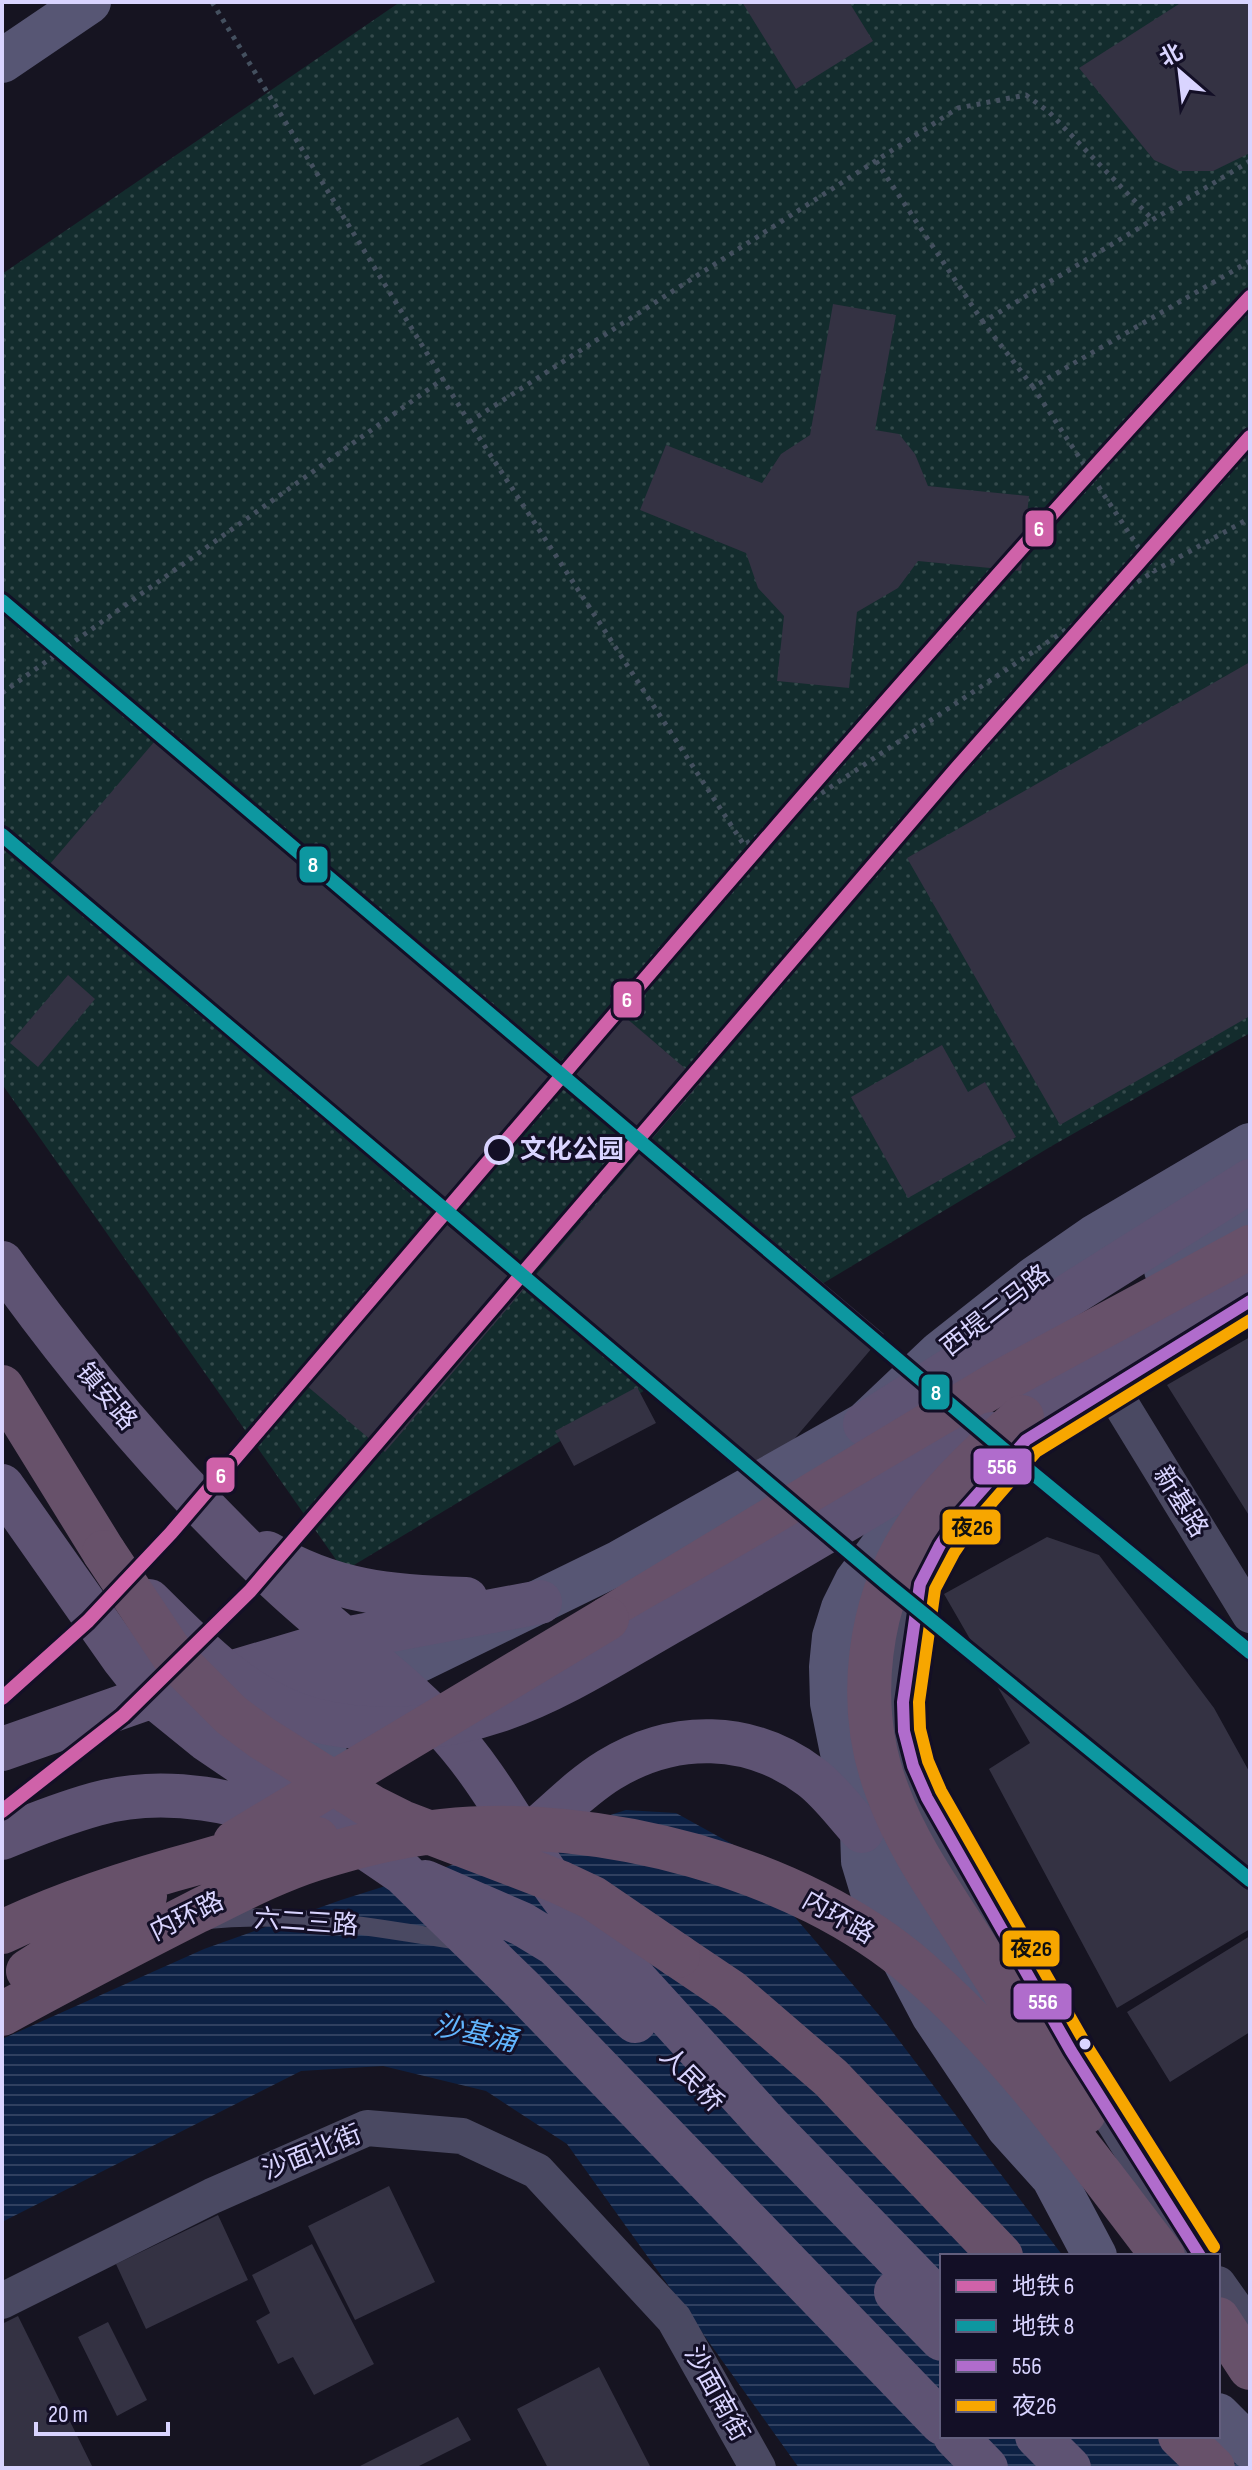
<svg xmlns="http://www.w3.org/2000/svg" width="1252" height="2470" font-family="'Sofia Sans Condensed','Noto Sans SC',sans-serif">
  <defs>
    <pattern id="green-dots" width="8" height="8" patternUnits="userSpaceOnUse" patternTransform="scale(2)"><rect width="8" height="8" fill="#132c2d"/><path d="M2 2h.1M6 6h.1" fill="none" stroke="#354a4c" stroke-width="1.8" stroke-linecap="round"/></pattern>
    <pattern id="water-rules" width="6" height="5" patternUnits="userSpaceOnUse" patternTransform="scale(2)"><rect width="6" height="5" fill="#0d2144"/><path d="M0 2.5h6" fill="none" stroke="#304060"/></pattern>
  </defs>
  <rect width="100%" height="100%" fill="#161421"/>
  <path fill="url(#green-dots)" d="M400 2H1250V1033L1050 1147 344 1571 2 1084V274Z"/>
  <path fill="url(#water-rules)" d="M626 1810 676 1813 732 1844 885 2022 1063 2256H942V2436H1212L1243 2468H799L567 2144 486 2091 383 2066 301 2071 2 2222V2039L204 1949 341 1900Z"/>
  <path fill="#343243" d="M742 2H849L873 41 796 89Z
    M1182 2H1250V153L1213 171H1178L1154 160 1079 68Z
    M833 304 896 315 875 430 899 434 915 454 928 486 1029 496 1021 571 918 561 898 588 857 612 849 688 777 681 784 616 758 588 746 553 640 510 666 445 762 483 781 454 810 435Z
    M1250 662V1016L1060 1125 907 858Z
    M166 728 562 1062 433 1213 38 878Z
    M68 975 95 999 38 1067 10 1043Z
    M611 1005 701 1082 652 1139 562 1062Z
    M942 1045 968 1092 985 1082 1016 1137 908 1198 851 1097Z
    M652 1139 884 1334 755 1485 524 1289Z
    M433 1213 524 1289 385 1452 294 1375Z
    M1250 1337V1517L1167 1385Z
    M637 1387 656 1423 574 1466 555 1431Z
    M1047 1537 1099 1555 1214 1708 1250 1773V1929L1117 2008 989 1769 1030 1743 944 1594Z
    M1250 1936V2032L1170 2082 1127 2012Z
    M389 2186 435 2282 355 2320 308 2226Z
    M218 2215 248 2280 146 2329 116 2264Z
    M312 2244 374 2364 314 2395 293 2357 278 2364 256 2321 270 2313 252 2275Z
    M18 2316 93 2468H2V2324Z
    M108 2322 147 2400 117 2416 78 2337Z
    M599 2367 651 2468H548L517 2409Z
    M458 2417 471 2440 415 2468H356Z"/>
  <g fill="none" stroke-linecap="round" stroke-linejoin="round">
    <path stroke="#44505f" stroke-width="5" stroke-dasharray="4 6" stroke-linecap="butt" d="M212 2 469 422 744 845 1154 571
      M876 161 983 322
      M1250 261 1033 387 1154 571 1250 518
      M1033 387 983 322 1250 161
      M469 422 958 108 1026 95 1049 112 1153 220
      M2 693 443 379"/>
    <path stroke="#4a4962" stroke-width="18" d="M207 1920C293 1911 376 1928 460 1941"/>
    <path stroke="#4a4962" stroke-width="36" d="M1111 1388 1250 1615
      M1026 1440C990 1480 935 1532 920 1585 910 1618 898 1703 905 1735 918 1794 953 1847 982 1899 1050 2021 1124 2140 1200 2256
      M1218 2284 1250 2329
      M2 2301 212 2196 367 2128 462 2136 537 2171 674 2319 758 2468"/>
    <path stroke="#575674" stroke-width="44" d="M2 61 89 2
      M1166 1270 1250 1220
      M921 1511 888 1539 856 1582 843 1608 834 1637 831 1667 832 1703 847 1777 862 1831 863 1861 878 1911 933 2015 1008 2127 1053 2177 1095 2256
      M351 1804C339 1788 318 1752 324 1732 329 1714 343 1702 356 1691L620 1562 865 1424 940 1353 1035 1278 1094 1237 1250 1145
      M870 1843 954 1962 1002 2042
      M1218 2415 1250 2447"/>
    <path stroke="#5e5373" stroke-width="44" d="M2 1263C84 1378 177 1486 280 1583 332 1632 393 1675 443 1727 498 1785 529 1859 580 1919L767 2124 942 2304
      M1022 1417 1250 1282
      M865 1424 1250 1181
      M2 1486 123 1658 153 1696 206 1739 403 1873 522 1989 942 2423
      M267 1553C333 1592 391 1597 466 1599
      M256 1671C315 1676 359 1688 408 1721
      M2 1749 153 1696 344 1639 540 1602
      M2 1838C33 1825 64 1813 96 1804 167 1784 242 1802 309 1827
      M524 1840C553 1817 578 1789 609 1770 674 1730 750 1731 811 1777 830 1791 846 1814 862 1831
      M425 1882 522 1924 555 1944 635 2021
      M896 2292 942 2339
      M955 2436 986 2468
      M1037 2436 1069 2468"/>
    <path stroke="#67516a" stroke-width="44" d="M2 1387 104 1552
      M607 1619 998 1383 1250 1247
      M678 1956 730 1991 831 2078 1001 2256
      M1218 2319 1250 2368
      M1180 2436 1213 2468"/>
    <path stroke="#5e5373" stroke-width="44" d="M149 1601C196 1647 247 1703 314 1720 374 1735 442 1730 500 1710 561 1689 617 1652 672 1621 780 1560 885 1496 992 1434"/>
    <path stroke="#67516a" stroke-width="44" d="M1022 1417C986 1449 949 1483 921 1522 867 1598 854 1706 888 1793 908 1848 944 1897 975 1946 1011 2002 1047 2058 1084 2113
      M104 1552 176 1660 231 1715 262 1738 372 1807 402 1822 559 1882 593 1898 678 1956
      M235 1842 607 1619
      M2 1932C66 1902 134 1880 201 1862 239 1851 277 1841 317 1839
      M28 1971 145 1896
      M2 2014C66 1979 131 1945 196 1912 235 1893 274 1872 315 1859 356 1846 400 1835 442 1831 597 1814 800 1867 918 1970 1013 2052 1087 2157 1163 2256"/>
    <defs>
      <path id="bus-1" d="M1200 2256 1071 2051 927 1798 913 1766 904 1731 903 1702 920 1584 940 1545 962 1512 1026 1440 1250 1301"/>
      <path id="bus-2" d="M1214 2247 1085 2043 941 1791 928 1761 920 1729 919 1702 935 1589 954 1553 975 1522 1036 1452 1250 1320"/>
    </defs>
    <use href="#bus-1" stroke="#130f26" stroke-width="18"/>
    <use href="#bus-2" stroke="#130f26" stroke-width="18"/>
    <use href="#bus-1" stroke="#b06ccc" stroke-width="12"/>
    <use href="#bus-2" stroke="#f7a600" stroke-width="12"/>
    <defs>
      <path id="metro-1" d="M2 1698 88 1621 171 1533C527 1118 878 698 1250 297
        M2 1811 123 1716 250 1591 955 770 1250 437"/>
      <path id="metro-2" d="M2 601 1002 1448 1250 1652
        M2 835 887 1584 1250 1880"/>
    </defs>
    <use href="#metro-1" stroke="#130f26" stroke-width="20"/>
    <use href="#metro-2" stroke="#130f26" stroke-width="20"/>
    <use href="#metro-1" stroke="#cf62a9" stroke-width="14"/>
    <use href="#metro-2" stroke="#0d97a0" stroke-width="14"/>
  </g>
  <circle fill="#130f26" stroke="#d9d4ff" stroke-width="4" cx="499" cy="1150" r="13"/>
  <circle fill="#d9d4ff" stroke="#130f26" stroke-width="3" cx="1085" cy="2044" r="7"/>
  <g text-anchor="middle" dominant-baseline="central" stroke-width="6" stroke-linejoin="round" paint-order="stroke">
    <g font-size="26" font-weight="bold" fill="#d9d4ff" stroke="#130f26" text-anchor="start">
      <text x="520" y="1150">文化公园</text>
    </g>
    <g font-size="26" fill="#d9d4ff" stroke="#130f26">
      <text transform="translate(996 1311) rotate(-38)">西堤二马路</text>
      <text transform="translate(106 1397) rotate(50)">镇安路</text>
      <text transform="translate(1180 1502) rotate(58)">新基路</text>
      <text transform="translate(187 1917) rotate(-26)">内环路</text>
      <text transform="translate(838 1918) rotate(30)">内环路</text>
      <text transform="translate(306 1923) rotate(4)">六二三路</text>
      <text transform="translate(691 2080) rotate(46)">人民桥</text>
      <text transform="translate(312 2153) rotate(-22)">沙面北街</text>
      <text transform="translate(716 2394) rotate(61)">沙面南街</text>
    </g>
    <g font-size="28" font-style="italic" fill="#62b6ff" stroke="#130f26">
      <text transform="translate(475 2034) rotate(12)">沙基涌</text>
    </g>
  </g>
  <g stroke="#130f26" stroke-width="3">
    <rect x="1024" y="509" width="31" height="39" rx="8" fill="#cf62a9"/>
    <rect x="298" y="845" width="31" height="39" rx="8" fill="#0d97a0"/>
    <rect x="612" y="980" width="31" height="39" rx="8" fill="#cf62a9"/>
    <rect x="920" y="1373" width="31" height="38" rx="8" fill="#0d97a0"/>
    <rect x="972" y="1447" width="61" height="39" rx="8" fill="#b06ccc"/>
    <rect x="205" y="1456" width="31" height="38" rx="8" fill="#cf62a9"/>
    <rect x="941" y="1508" width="61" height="38" rx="8" fill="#f7a600"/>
    <rect x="1001" y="1929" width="60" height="39" rx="8" fill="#f7a600"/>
    <rect x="1012" y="1982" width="61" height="39" rx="8" fill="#b06ccc"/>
  </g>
  <g font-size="22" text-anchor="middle" font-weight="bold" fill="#fff">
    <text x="1039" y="536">6</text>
    <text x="313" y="872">8</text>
    <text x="627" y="1007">6</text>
    <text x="936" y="1400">8</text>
    <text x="1002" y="1474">556</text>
    <text x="221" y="1483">6</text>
    <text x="1043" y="2009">556</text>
  </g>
  <g font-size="22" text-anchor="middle" font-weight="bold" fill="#111">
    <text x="972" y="1535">夜26</text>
    <text x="1031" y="1956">夜26</text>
  </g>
  <rect width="1252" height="2470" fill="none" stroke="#d9d4ff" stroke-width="8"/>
  <rect x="940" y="2254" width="280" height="184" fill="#130f26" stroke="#625e7d" stroke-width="2"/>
  <rect x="956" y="2280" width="40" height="12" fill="#cf62a9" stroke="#625e7d" stroke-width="2"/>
  <text x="1012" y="2294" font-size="24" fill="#d9d4ff">地铁 6</text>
  <rect x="956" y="2320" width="40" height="12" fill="#0d97a0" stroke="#625e7d" stroke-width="2"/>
  <text x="1012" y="2334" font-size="24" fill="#d9d4ff">地铁 8</text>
  <rect x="956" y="2360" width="40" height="12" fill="#b06ccc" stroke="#625e7d" stroke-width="2"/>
  <text x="1012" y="2374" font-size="24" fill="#d9d4ff">556</text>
  <rect x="956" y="2400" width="40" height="12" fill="#f7a600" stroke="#625e7d" stroke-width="2"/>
  <text x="1012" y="2414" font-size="24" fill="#d9d4ff">夜26</text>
  <g transform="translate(1180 72) rotate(332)" stroke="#130f26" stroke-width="6" paint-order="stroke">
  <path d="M0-6L14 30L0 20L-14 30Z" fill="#d9d4ff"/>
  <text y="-12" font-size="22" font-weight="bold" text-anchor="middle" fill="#d9d4ff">北</text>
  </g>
  <path d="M36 2422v12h132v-12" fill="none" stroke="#d9d4ff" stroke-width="4"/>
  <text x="48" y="2422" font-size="24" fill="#d9d4ff" stroke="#130f26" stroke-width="6" paint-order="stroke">20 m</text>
</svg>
